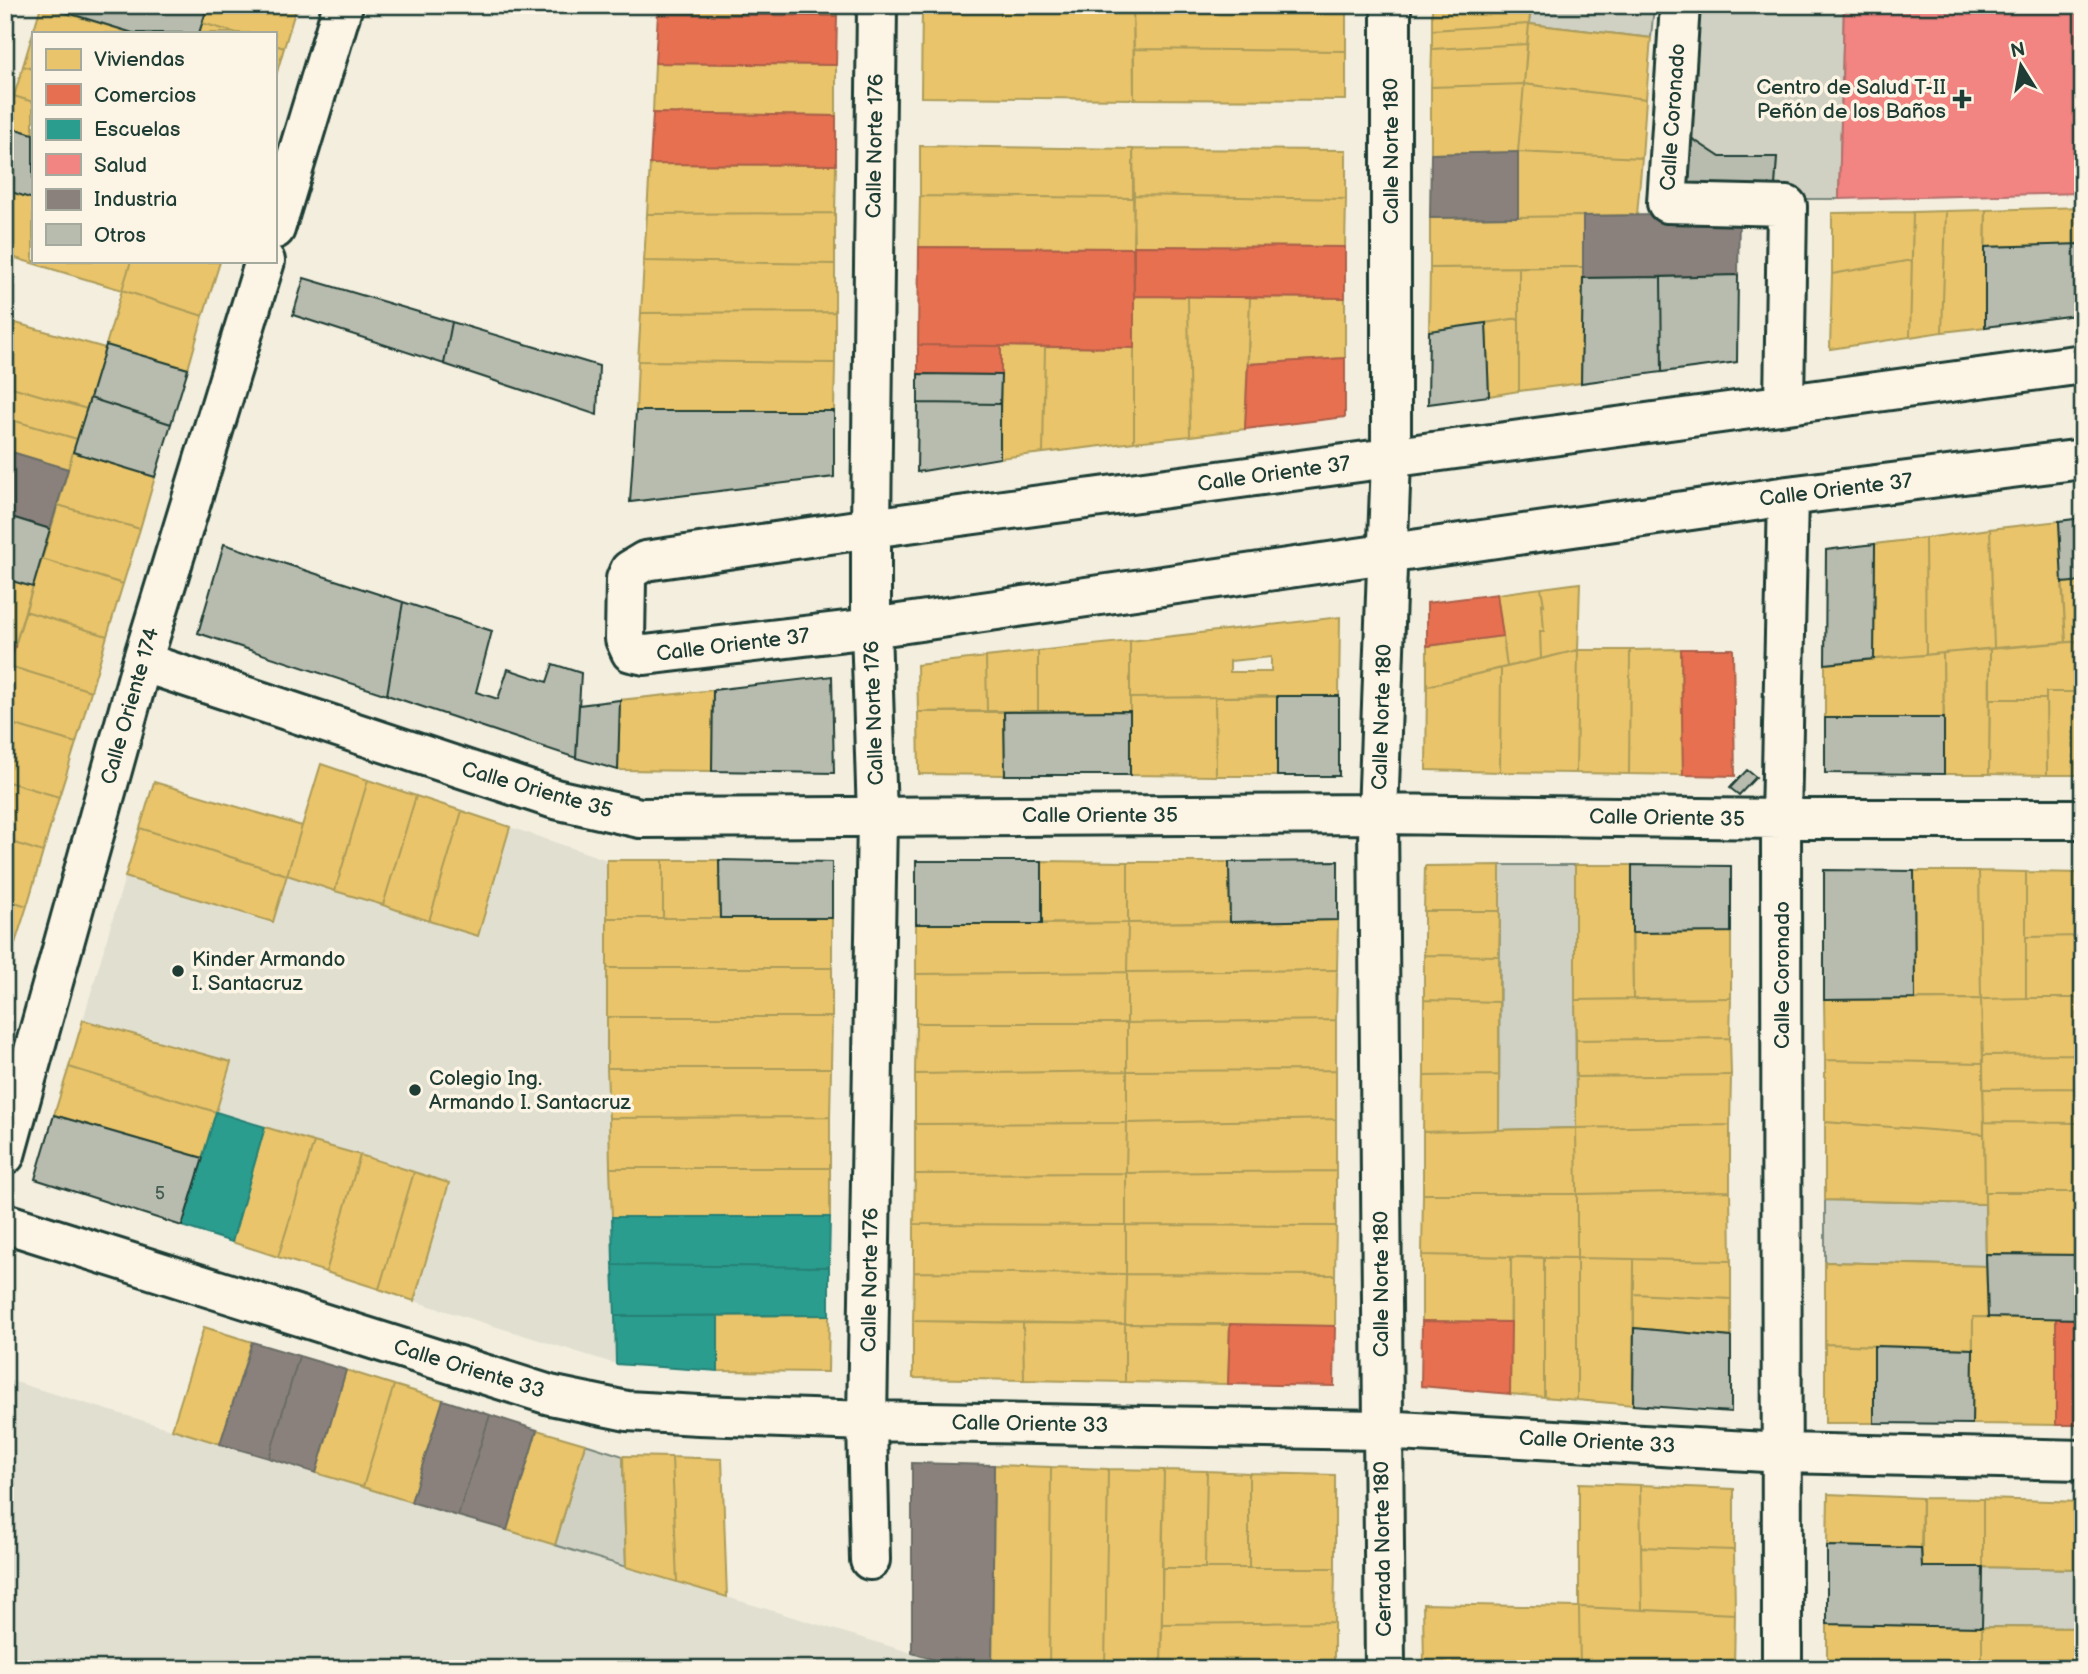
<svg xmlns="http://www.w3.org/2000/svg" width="2088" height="1674" font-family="'Balsamiq Sans',sans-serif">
  <rect width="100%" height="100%" fill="#f3eede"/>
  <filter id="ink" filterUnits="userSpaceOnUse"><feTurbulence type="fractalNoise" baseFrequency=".0143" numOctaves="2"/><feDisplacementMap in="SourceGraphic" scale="14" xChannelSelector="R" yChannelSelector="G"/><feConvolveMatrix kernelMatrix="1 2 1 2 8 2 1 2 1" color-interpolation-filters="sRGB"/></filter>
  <g filter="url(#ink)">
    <path fill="#e1dfd0" d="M510 827 607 860V1068L616 1364 414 1301 449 1183 216 1112 231 1062 83 1020 125 877 273 922 287 875 477 936Z
      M5 1379 555 1545 965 1669H5Z"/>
    <path fill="#d0d1c2" stroke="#78877b" stroke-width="2" d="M1531 5H1654L1651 38 1529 24Z
      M1691 5H1844L1839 199H1774L1777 157H1720L1679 130Z
      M1500 865H1575L1576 1128 1499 1130Z
      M1825 1200 1985 1204 1986 1266 1825 1262Z
      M585 1444 623 1456 626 1567 555 1545Z
      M1983 1567 2083 1569V1628L1982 1627Z"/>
    <path fill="#e9c46a" stroke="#ac9c5a" stroke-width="2" fill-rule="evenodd" d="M208 5H297L284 48 275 45V33H237L202 23Z
      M659 5H837V16L658 14Z
      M922 5H1133L1134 99 921 97Z
      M1133 5H1346V51L1134 49Z
      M1432 5H1531L1529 24 1432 30Z
      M41 6 133 33H33V69L23 66Z
      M202 23 237 33H199Z
      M1529 24 1527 44 1432 49V30Z
      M1529 24 1651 38 1646 99 1524 84Z
      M1527 44 1524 84 1431 87 1432 49Z
      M275 45 284 48 275 79Z
      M1134 49 1346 51V100L1134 99Z
      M655 63 836 65V116L653 113Z
      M23 66 33 69V102L14 96Z
      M1524 84 1646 99 1642 158 1518 152Z
      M1524 84 1518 152 1431 154V87Z
      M14 96 33 102V134L5 126Z
      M920 146 1133 149V198L920 196Z
      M1133 149 1346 150V199L1134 195Z
      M1518 152 1642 158 1637 215 1518 217Z
      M650 164 836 165 835 213 647 214Z
      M5 190 33 199V261H131L122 290 5 255Z
      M1134 195 1346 199 1345 247 1133 246Z
      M920 196 1133 198 1134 248 919 247Z
      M2083 207V244L1985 247 1986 210Z
      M1986 210 1985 327 1942 332 1946 211Z
      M1946 211 1942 332 1910 337 1913 212Z
      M1913 212 1912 260 1832 274V213Z
      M835 213V264L644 261 647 214Z
      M1583 216V267L1430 268V218Z
      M1912 260 1910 337 1830 349 1832 274Z
      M131 261 220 262 203 316 122 290Z
      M644 261 835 264V312L641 313Z
      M1519 267H1583L1581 383 1519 391Z
      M1519 267V318L1429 331 1430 268Z
      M122 290 203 316 188 369 106 345Z
      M1134 296H1188L1190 436 1134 442Z
      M1188 296 1250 297 1245 429 1190 436Z
      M1250 297 1345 298V358L1248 364Z
      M835 312V363L638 361 641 313Z
      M1519 318V391L1489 396 1486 323Z
      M5 320 105 348 87 409 5 385Z
      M1001 346 1045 347 1043 453 1000 458Z
      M1045 347 1134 348V442L1043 453Z
      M638 361 835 363 834 411H636Z
      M5 385 87 409 77 439 5 418Z
      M5 418 77 439 68 469 5 450Z
      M73 452 155 477 140 529 58 505Z
      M58 505 140 529 123 584 42 559Z
      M2059 521 2066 642 1994 648 1990 529Z
      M1990 529 1994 648 1926 655 1925 538Z
      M1925 538 1926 655 1874 659 1875 544Z
      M42 559 123 584 107 636 25 611Z
      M5 579 33 587 15 646 5 643Z
      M2083 581V641L2066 642 2062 583Z
      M1580 583 1578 650 1541 659 1540 631H1544L1542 604 1544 605 1541 588Z
      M1541 588 1544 605 1542 604 1544 631H1540L1541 659 1507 667 1497 594Z
      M25 611 107 636 91 691 9 666Z
      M1340 617 1339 696 1130 698V641ZM1271 657V672H1230V661Z
      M1503 636 1507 667 1427 686V646Z
      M1130 641V711H1038V651Z
      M2083 641V692H2046V699H1990V649Z
      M1681 649 1683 775 1629 774 1630 650Z
      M1990 649 1989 774H1944L1943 653Z
      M1578 650 1576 773 1500 772 1501 668Z
      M1578 650H1630L1629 774 1576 773Z
      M1038 651V711H987L986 657Z
      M1943 653 1944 718H1825V664Z
      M986 657 987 711 918 712 917 665Z
      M9 666 91 691 76 743 5 722V679Z
      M1501 668 1500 772 1426 770 1427 686Z
      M713 690 712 771 618 770 620 700Z
      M2046 692H2083V775H2047Z
      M1277 696V776H1216L1215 697Z
      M1215 697 1216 776 1130 775V698Z
      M1990 699H2046L2047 775 1989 774Z
      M918 712H1004L1005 775 919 774Z
      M5 722 76 743 59 797 5 781Z
      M321 764 368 780 335 891 287 875Z
      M368 780 416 796 383 905 335 891Z
      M5 781 59 797 43 852 5 840Z
      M154 782 302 826 287 875 140 828Z
      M416 796 462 811 429 921 383 905Z
      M462 811 510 827 478 936 429 921Z
      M140 828 287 875 273 922 125 877Z
      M5 840 43 852 27 906 5 899Z
      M607 860H663V918H607Z
      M663 860H719L720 918H663Z
      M1042 861 1128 862V923L1042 924Z
      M1128 862H1229L1230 922 1128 923Z
      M1500 865V911H1424L1425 866Z
      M1575 865H1632L1633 999 1575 1000Z
      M1914 871H1979L1981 999H1915Z
      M1979 871 2026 872V998L1981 999Z
      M2026 872 2083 873V936L2026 937Z
      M5 899 27 906 10 959 5 957Z
      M1424 911H1500L1499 956 1424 955Z
      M607 918H832V968H607Z
      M1338 920 1337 970 1127 972 1128 923Z
      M1128 923 1127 972 916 974V924Z
      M1731 932V998L1633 999 1632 933Z
      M2083 936V998H2026V937Z
      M1424 955 1499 956V1002L1424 1000Z
      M5 957 10 959 5 976Z
      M607 968H832V1017H607Z
      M1337 970 1336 1020 1127 1023V972Z
      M1127 972V1023H916V974Z
      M1731 998 1730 1038 1576 1040 1575 1000Z
      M2026 998H2083V1054L1983 1055 1981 999Z
      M1981 999 1983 1063 1825 1060 1824 1000Z
      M1424 1000 1499 1002V1075L1424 1076Z
      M607 1017H832L831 1068H607Z
      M83 1020 231 1062 216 1112 69 1067Z
      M1336 1020V1070L1127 1071V1023Z
      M916 1023H1127V1071L915 1074Z
      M1730 1038 1731 1075 1576 1077V1040Z
      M2083 1054V1088L1983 1089V1055Z
      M1825 1060 1983 1063 1984 1134 1825 1122Z
      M69 1067 216 1112 203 1158 54 1115Z
      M607 1068H831L830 1117 609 1118Z
      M1336 1070V1119L1127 1123V1071Z
      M1127 1071V1123L915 1124V1074Z
      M1499 1075V1130L1423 1132 1424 1076Z
      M1731 1075 1730 1125 1576 1128V1077Z
      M2083 1088V1123L1984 1122 1983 1089Z
      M830 1117V1168H610L609 1118Z
      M1336 1119V1171L1126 1173 1127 1123Z
      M1825 1122 1984 1134 1985 1204 1825 1200Z
      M1984 1122 2083 1123V1192H1985Z
      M1127 1123 1126 1173 915 1174V1124Z
      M1730 1125V1191L1577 1194 1576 1128Z
      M265 1127 314 1142 278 1257 232 1242Z
      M1576 1128 1577 1194H1423V1132Z
      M314 1142 360 1155 326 1272 278 1257Z
      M360 1155 414 1172 379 1289 326 1272Z
      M610 1168H830V1217H612Z
      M1336 1171V1226L1126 1225V1173Z
      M414 1172 449 1183 414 1301 379 1289Z
      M1126 1173V1225L914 1224 915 1174Z
      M1730 1191 1731 1261 1577 1258V1194Z
      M1985 1192H2083V1255L1986 1254Z
      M1423 1194H1577V1258L1422 1255Z
      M914 1224 1126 1225V1274L914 1272Z
      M1126 1225 1336 1226 1335 1275 1126 1274Z
      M1422 1255 1511 1257V1322L1422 1321Z
      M1511 1257 1544 1258V1397L1510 1394Z
      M1544 1258H1577V1400L1544 1397Z
      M1577 1258 1634 1259 1633 1405 1577 1400Z
      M1634 1259 1731 1261V1299L1634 1294Z
      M1825 1262 1986 1266 1988 1317H1973V1349L1825 1344Z
      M914 1272 1126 1274 1125 1324 913 1321Z
      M1126 1274 1335 1275V1326L1125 1324Z
      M1634 1294 1731 1299V1337L1634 1328Z
      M829 1315 828 1372 718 1371V1316Z
      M1973 1317 2056 1318V1425L1972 1424Z
      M913 1321 1023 1323 1024 1380 913 1378Z
      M1023 1323 1125 1324V1382L1024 1380Z
      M1125 1324H1230L1228 1384 1125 1382Z
      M204 1327 252 1342 220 1444 172 1429Z
      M1825 1344 1874 1346V1423H1825Z
      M346 1370 394 1385 363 1487 316 1473Z
      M394 1385 443 1400 411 1502 363 1487Z
      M537 1430 585 1444 555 1545 507 1530Z
      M623 1456 672 1457 677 1582 626 1567Z
      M672 1457 722 1459 727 1597 677 1582Z
      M994 1465 1051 1467 1049 1669H992Z
      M1051 1467 1108 1469 1105 1669H1049Z
      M1108 1469 1164 1470 1161 1669H1105Z
      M1164 1470 1207 1471 1205 1568H1162Z
      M1207 1471 1249 1473V1568H1205Z
      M1249 1473 1335 1475V1568H1249Z
      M1579 1483 1640 1485 1642 1610 1579 1607Z
      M1640 1485 1734 1489V1550L1641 1547Z
      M1828 1494 1922 1498 1921 1548 1827 1546Z
      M1922 1498 1983 1499V1567H1922Z
      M1983 1499 2083 1502V1569L1983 1567Z
      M1641 1547 1734 1550 1735 1614 1642 1610Z
      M1162 1568H1335L1334 1622 1162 1624Z
      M1423 1604 1579 1607 1580 1669 1424 1667Z
      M1579 1607 1735 1614 1734 1669H1580Z
      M1334 1622V1669H1161L1162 1624Z
      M1827 1624 1982 1627V1669H1827Z
      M1982 1627 2083 1628V1669H1982Z"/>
    <path fill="#e76f51" stroke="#ab6048" stroke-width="2" d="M658 14 837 16 836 65 655 63Z
      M653 113 836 116V165L650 164Z
      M1133 246 1345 247V298L1134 296Z
      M919 247 1134 248V348L918 345Z
      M918 345 1001 346V375L918 374Z
      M1345 358V417L1245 429 1248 364Z
      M1497 594 1503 636 1427 646V603Z
      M5 643 15 646 5 679Z
      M1681 649H1733L1735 776 1683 775Z
      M2056 1318 2083 1319V1425H2056Z
      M1422 1321 1511 1322 1510 1394 1421 1386Z
      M1230 1324 1335 1326 1334 1386 1228 1384Z"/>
    <path fill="#2a9d8f" stroke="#278074" stroke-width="2" d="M216 1112 265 1127 232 1242 182 1226Z
      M612 1217H830L829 1267 613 1265Z
      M613 1265 829 1267V1315L615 1316Z
      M615 1316H718V1371L616 1364Z"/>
    <path fill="#f28482" stroke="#b36f6b" stroke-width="2" d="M1844 5H2083V193L1839 199Z"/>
    <path fill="#8a817c" stroke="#6a6d66" stroke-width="2" d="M1518 152V217L1430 218 1431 154Z
      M1739 214 1738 275 1583 278V216Z
      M5 450 68 469 50 529 5 515Z
      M252 1342 299 1356 269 1458 220 1444Z
      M299 1356 346 1370 316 1473 269 1458Z
      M443 1400 490 1415 458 1516 411 1502Z
      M490 1415 537 1430 507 1530 458 1516Z
      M912 1463 994 1465 992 1669H965L912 1653Z"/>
    <path fill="#b8bcae" stroke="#1f3d34" stroke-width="2" d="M42 5H208L199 33H133Z
      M5 126 33 134V199L5 190Z
      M1679 130 1720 157H1777L1774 199 1674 200Z
      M2083 244V314L1985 327V247Z
      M1738 275 1737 362 1662 372 1661 277Z
      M1661 277 1662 372 1581 383 1583 278Z
      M304 278 452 322 444 364 293 315Z
      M452 322 599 366 597 415 444 364Z
      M1486 323 1489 396 1428 404 1429 331Z
      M106 345 188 369 171 424 90 398Z
      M918 374 1001 375 1000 404 918 403Z
      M90 398 171 424 155 477 73 452Z
      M918 403 1000 404V458L917 472Z
      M636 411H834V477L630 502Z
      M5 515 50 529 33 587 5 579Z
      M2083 518V581L2062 583 2059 521Z
      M224 544 403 602 387 695 198 633Z
      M1875 544 1874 659 1825 664 1826 550Z
      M403 602 492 631 476 692 498 699 508 669 547 682 553 664 581 673 576 758 387 695Z
      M832 676 834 773 712 771 713 690Z
      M1277 696H1339V776H1277Z
      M620 700 618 770 576 758 579 705Z
      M1130 711V775H1005L1004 712Z
      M1825 718H1944V774L1825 773Z
      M1747 770 1756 777 1739 795 1730 788Z
      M719 860 832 862V918H720Z
      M916 861H1042V924H916Z
      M1338 861V920L1230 922 1229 862Z
      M1632 865 1731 866V932L1632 933Z
      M1824 870 1914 871 1915 999 1824 1000Z
      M54 1115 203 1158 182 1226 35 1179Z
      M1986 1254 2083 1255V1319L1988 1317Z
      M1634 1328 1731 1337V1412L1633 1405Z
      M1874 1346 1973 1349 1972 1424 1874 1423Z
      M1827 1546 1921 1548 1922 1567H1983L1982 1627 1827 1624Z"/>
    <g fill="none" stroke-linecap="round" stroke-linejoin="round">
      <defs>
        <path id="minor" d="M1680 5 1667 203 1787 206 1784 404
          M275 229 343 5
          M2083 364 871 528 645 561 630 570 626 579 625 639 631 652 645 655 871 628 1788 496 2083 459
          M142 662 555 799 640 818 1378 814 1781 819H2083
          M5 1155 142 662 265 261
          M5 1223 550 1395 627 1411 699 1415 867 1421 1381 1430 1783 1453 2083 1460
          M870 1560 867 1421 877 817 871 628V528L877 5
          M1385 1669 1378 814 1391 459V5
          M1782 1669 1781 819 1788 496"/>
      </defs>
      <use href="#minor" stroke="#1f3d34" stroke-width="44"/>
      <use href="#minor" stroke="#fcf5e5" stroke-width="38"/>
    </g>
  </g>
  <g fill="#1f3d34" stroke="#fcf5e5" stroke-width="2.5">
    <path d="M1958.5 88.5h7v7h7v7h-7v7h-7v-7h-7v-7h7z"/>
    <circle cx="178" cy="971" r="7"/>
    <circle cx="415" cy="1090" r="7"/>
  </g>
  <g text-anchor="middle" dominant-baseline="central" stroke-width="7" stroke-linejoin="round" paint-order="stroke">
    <g font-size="18" fill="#455d52">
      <text x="160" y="1193">5</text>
    </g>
    <g font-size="21" fill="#1f3d34" stroke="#fcf5e5" text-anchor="start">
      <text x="1946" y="87" text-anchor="end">Centro de Salud T-II<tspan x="1946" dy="24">Peñón de los Baños</tspan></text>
      <text x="192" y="959">Kinder Armando<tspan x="192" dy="24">I. Santacruz</tspan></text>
      <text x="429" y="1078">Colegio Ing.<tspan x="429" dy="24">Armando I. Santacruz</tspan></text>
    </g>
    <g font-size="21" fill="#1f3d34" stroke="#fcf5e5">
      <text transform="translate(1673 117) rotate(-86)">Calle Coronado</text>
      <text transform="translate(875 146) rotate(-89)">Calle Norte 176</text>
      <text transform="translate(1391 151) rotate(-90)">Calle Norte 180</text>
      <text transform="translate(1274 474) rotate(-8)">Calle Oriente 37</text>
      <text transform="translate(1836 490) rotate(-7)">Calle Oriente 37</text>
      <text transform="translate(733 645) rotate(-7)">Calle Oriente 37</text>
      <text transform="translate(130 706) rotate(-74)">Calle Oriente 174</text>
      <text transform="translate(874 713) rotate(-92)">Calle Norte 176</text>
      <text transform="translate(1382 717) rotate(-88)">Calle Norte 180</text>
      <text transform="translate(537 790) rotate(16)">Calle Oriente 35</text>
      <text x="1100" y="815">Calle Oriente 35</text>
      <text transform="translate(1667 818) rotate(1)">Calle Oriente 35</text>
      <text transform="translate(1782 975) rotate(-90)">Calle Coronado</text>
      <text transform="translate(870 1280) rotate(-89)">Calle Norte 176</text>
      <text transform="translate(1381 1284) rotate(-90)">Calle Norte 180</text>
      <text transform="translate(469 1369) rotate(17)">Calle Oriente 33</text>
      <text transform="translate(1030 1424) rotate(1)">Calle Oriente 33</text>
      <text transform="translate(1597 1442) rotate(3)">Calle Oriente 33</text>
      <text transform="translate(1383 1549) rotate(-91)">Cerrada Norte 180</text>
    </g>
  </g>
  <rect width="2088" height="1674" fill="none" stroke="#fcf5e5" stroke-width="28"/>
  <rect x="14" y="14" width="2060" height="1646" fill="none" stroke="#1f3d34" stroke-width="2.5" filter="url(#ink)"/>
  <rect x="32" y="32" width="245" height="231" fill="#fcf5e5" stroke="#a4ab9e" stroke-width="2"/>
  <rect x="46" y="49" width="35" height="21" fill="#e9c46a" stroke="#a4ab9e" stroke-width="2"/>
  <text x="94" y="66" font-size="21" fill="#1f3d34">Viviendas</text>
  <rect x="46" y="84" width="35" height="21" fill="#e76f51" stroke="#a4ab9e" stroke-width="2"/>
  <text x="94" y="102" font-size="21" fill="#1f3d34">Comercios</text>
  <rect x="46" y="119" width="35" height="21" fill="#2a9d8f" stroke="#a4ab9e" stroke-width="2"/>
  <text x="94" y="136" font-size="21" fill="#1f3d34">Escuelas</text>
  <rect x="46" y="154" width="35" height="21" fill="#f28482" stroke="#a4ab9e" stroke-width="2"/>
  <text x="94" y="172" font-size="21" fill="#1f3d34">Salud</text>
  <rect x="46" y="189" width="35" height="21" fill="#8a817c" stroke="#a4ab9e" stroke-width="2"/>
  <text x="94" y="206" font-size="21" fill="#1f3d34">Industria</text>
  <rect x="46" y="224" width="35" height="21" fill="#b8bcae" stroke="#a4ab9e" stroke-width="2"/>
  <text x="94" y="242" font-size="21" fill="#1f3d34">Otros</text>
  <g transform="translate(2021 66) rotate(349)" stroke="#fcf5e5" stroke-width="5" paint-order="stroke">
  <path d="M0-5L12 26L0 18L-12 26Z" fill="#1f3d34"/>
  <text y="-10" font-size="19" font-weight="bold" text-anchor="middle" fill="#1f3d34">N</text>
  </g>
</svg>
